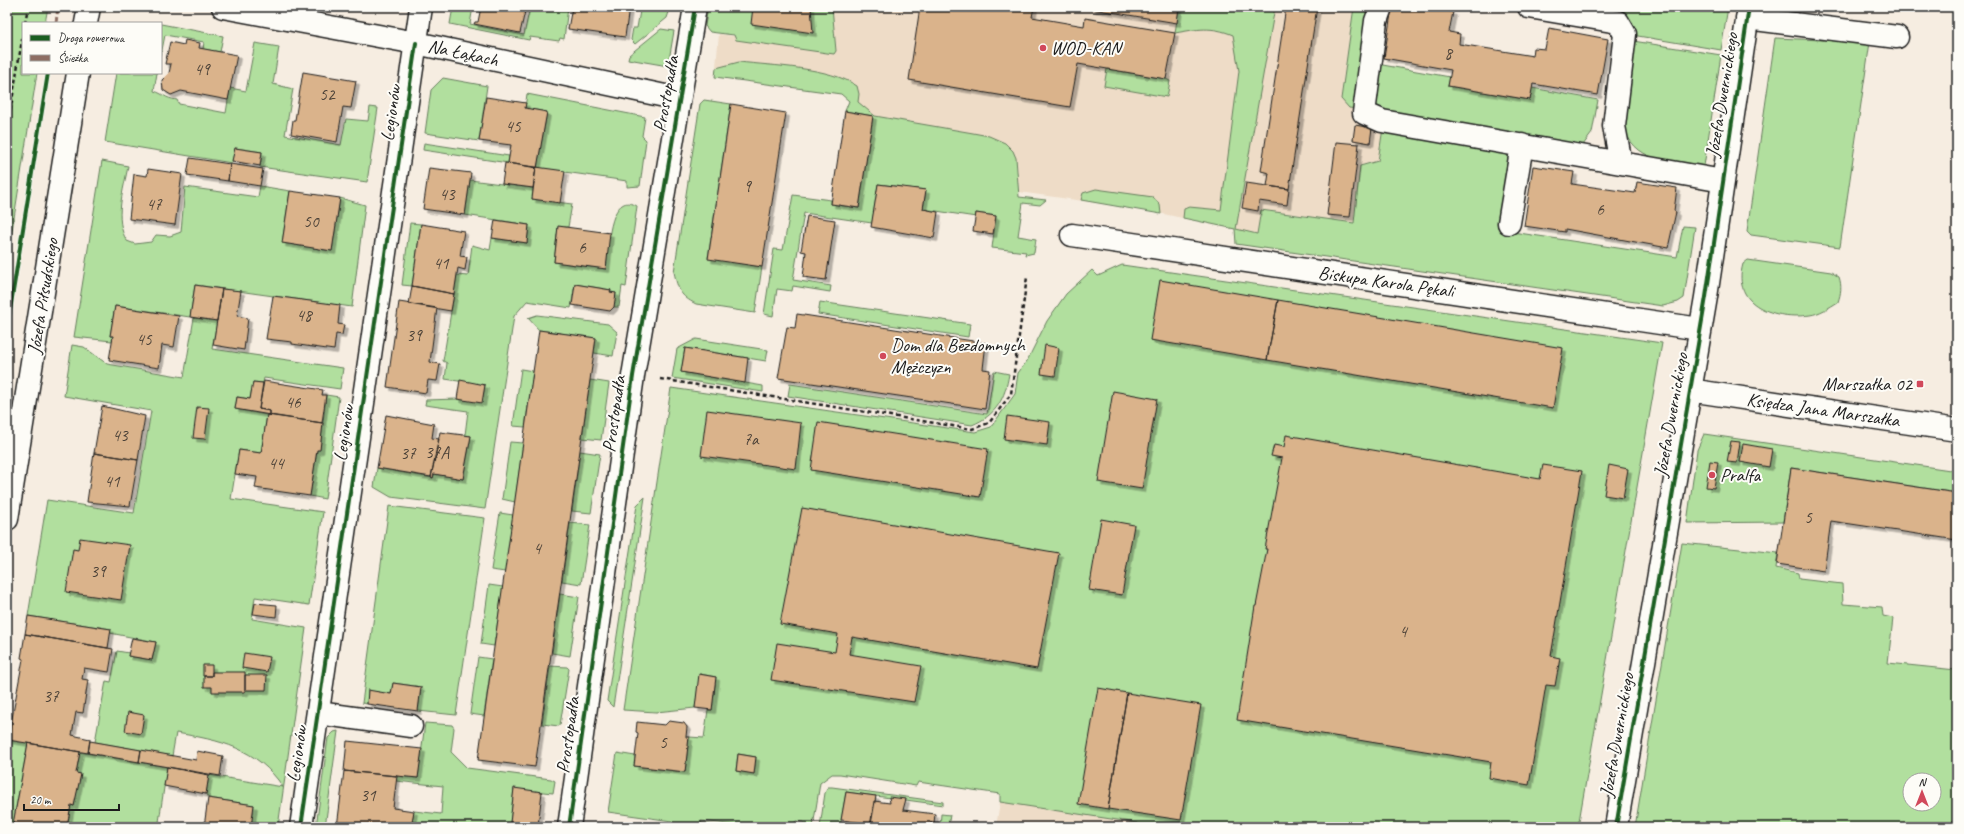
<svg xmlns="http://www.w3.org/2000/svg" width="1964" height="834" font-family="Caveat,sans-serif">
  <defs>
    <filter id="shadow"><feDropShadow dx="3.5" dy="3.5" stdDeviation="0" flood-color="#0004"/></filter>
  </defs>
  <rect width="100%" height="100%" fill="#f6ede1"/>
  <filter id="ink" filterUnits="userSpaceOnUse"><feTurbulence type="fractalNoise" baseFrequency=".025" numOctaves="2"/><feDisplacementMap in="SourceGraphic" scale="8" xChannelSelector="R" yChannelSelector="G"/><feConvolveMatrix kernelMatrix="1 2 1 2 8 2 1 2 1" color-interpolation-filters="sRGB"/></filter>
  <g filter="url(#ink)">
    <path fill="#eedcc7" d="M832 7H1354L1341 99 1383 128 1378 161 1360 166 1354 223 1261 210 1257 234 1140 209 1019 192 1017 167 894 131 873 116 845 111 849 101 841 94 715 77 719 34 836 51Z
      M1000 802 1105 817 1163 827H996Z"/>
    <path fill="#b1df9e" stroke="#667e5d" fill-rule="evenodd" d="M7 7H48L45 23H23V73H37L7 262Z
      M453 7H473L470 24 524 35 530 7H568L564 39 560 38 559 41 530 37 529 40 450 24Z
      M633 7 669 12 667 18 635 44 631 40 633 28H637L640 11 633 9Z
      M708 7H832L836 51 834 54 736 40 734 35 710 32 705 26Z
      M1179 7H1275L1236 229 1257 234 1261 210 1354 223 1360 166 1378 161 1383 128 1513 153 1499 230 1677 257 1683 226 1695 227 1684 298 1678 302 1663 306 1236 244 1235 229 1183 218 1184 209 1189 207 1221 210 1239 71 1233 35C1211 26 1198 29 1175 33Z
      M1354 7H1374L1358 109 1349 108 1341 99Z
      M1574 7H1728L1721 50 1632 35Z
      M161 24 223 36 220 52 203 49 204 42 165 35 161 55Z
      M661 29 674 31 668 66 628 59 629 55Z
      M1775 38 1870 42 1840 247 1751 235 1747 231Z
      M1633 41 1721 55 1704 166C1669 161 1634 164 1622 123Z
      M255 43 279 47 273 84 293 89 285 135 341 145 346 119 368 121 370 107 378 108 367 182 260 167 262 152 235 148 232 163 105 142 116 73H157L154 91C164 94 164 98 177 100L179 104 226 113 230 88 246 91Z
      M739 62C773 66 829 67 857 86L859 94 858 102 875 116 973 133 989 136 1005 143 1013 151 1016 158 1019 197 1046 200 1040 205 1023 203 1018 236 1036 239 1034 253 1025 255 1026 252 992 248 996 216 976 213V217L923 209 926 190 878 184 872 223 804 213 793 280 831 286 830 292 793 286 792 291 777 289 773 316 764 314 774 249 783 250 793 195 831 200V204L859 208 873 116 845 111 849 101 841 94 715 77 716 68Z
      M1377 64 1450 77 1448 86 1530 100 1532 88 1598 100 1592 133 1583 145 1574 148 1374 111Z
      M1107 69 1166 79 1170 81 1167 97 1104 86Z
      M443 78 487 86 479 141 425 133 431 90Z
      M527 94 645 117 642 136 646 140 640 186 627 187V181L537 168 547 112 525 108Z
      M704 100 731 104 708 258 762 267 755 313 696 304C680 296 678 290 674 272L700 104Z
      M424 143 509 156 508 163 423 150Z
      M102 161 128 166C124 189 113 219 127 241L135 244 151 242 156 235 170 236 181 232 185 187 258 197 260 186 290 191 282 243 332 251 340 198 365 205 352 307 195 285 190 317 115 306 110 336H113L112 341 74 337Z
      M470 180 533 188 532 199 572 204 568 227H558L554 262 606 269C608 253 608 189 637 206L626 287 622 286 619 307H614L616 293 610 292 611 290 575 284 571 308 527 301 514 316 485 509 391 497 374 487 377 468 433 478 434 474 463 479 471 436 465 435 468 411 425 405 426 400 457 399 482 402 485 385 445 379 447 363 443 361 457 275 468 276 472 245 490 250 492 238 527 243 529 225 465 215Z
      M1096 189 1153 197 1160 205 1161 214 1081 200 1083 193Z
      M410 223 421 224 412 286 402 285Z
      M1748 260 1831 272 1839 277C1842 286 1841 293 1838 302 1830 307 1819 314 1810 315 1776 320 1731 306 1743 264Z
      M1122 265 1662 343 1578 827H1136L1137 823 1000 802V794L918 782 916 786 840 774H832L820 783 813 827 806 826 804 822 796 821 789 827H755L701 821V823L729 827H671L672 821 608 812 617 753 635 756 634 766 685 772 689 737 704 738 708 710H712L716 677 700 674 695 708 656 712 623 710 671 388 975 432 991 427 1015 394 1018 373 1027 361 1047 321 1066 294 1092 270 1098 276ZM738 754 756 757 754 773 736 771Z
      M820 302 970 324 968 337 818 314Z
      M537 315 608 324 617 332 613 356 594 353 596 338 539 330 528 318Z
      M194 318 217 321 212 349 343 368 340 389 264 378 263 383 253 382 250 399 237 397 235 409 267 415 261 453 239 450 231 499 323 512 309 605 255 597 252 619 306 628 278 827H251L254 805 208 798 206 794 209 775 283 787C257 748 220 740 176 733L172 756 95 742 106 681 111 682 117 651 129 653 128 656 152 660 156 642 110 633 111 629 28 616 47 500 134 513 151 411 64 396 72 345 84 347 107 364 184 377Z
      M696 339 768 350 766 361 685 348 681 372 763 386V392L672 378 677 349Z
      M521 369 533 371 525 427 513 426Z
      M994 371 1009 374C1005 398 997 415 972 425L788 396 790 384 987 414Z
      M590 380 609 383 601 440 582 438Z
      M326 395 339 397 325 499 310 496 317 450 320 449Z
      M1704 434 1957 471V493L1791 468 1783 522 1687 523 1697 450Z
      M510 442 523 443 515 502 502 499Z
      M580 451 600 454 591 513 572 511Z
      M645 497 613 707 607 701 637 505Z
      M389 506 485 518 456 715 418 711 421 687 393 683 391 694 368 691 367 704 362 703Z
      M500 513 513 515 505 572 491 570Z
      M570 523 590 525 581 584 562 581Z
      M1682 543 1778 553 1776 568 1798 573 1799 579 1842 584 1843 604 1882 607 1883 616 1893 618 1888 663 1956 670 1957 662V827H1635ZM1910 780H1934V804H1910Z
      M489 585 503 587 494 646 481 644Z
      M560 594 579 597 570 656 552 653Z
      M478 657 492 659 484 716 470 714Z
      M550 666 567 667 569 669 560 725 559 726 542 724Z
      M425 723 452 725 454 728 451 752 467 768 551 779 555 781 553 793 514 789 510 823 541 827H411L414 811 441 814 443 786 396 781 397 776 418 778Z
      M338 731 325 827H316L328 738 334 732Z
      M8 740 28 743 13 824 30 827H7Z
      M80 752 167 767 159 822 189 827H67L71 805 74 806 80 774 76 773Z
      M828 787H832L943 802V805L846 792 840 827H820L825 793Z
      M941 814 950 815 948 827H940Z"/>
    <path fill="#dab38b" stroke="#1c1c1c" filter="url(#shadow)" d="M481 7H526L520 33 474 24 475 22H478Z
      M572 7H629L625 37 568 29Z
      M753 7H811L813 33 751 24Z
      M920 7H1034L1032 17 1084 26 1085 18 1175 33 1166 79 1078 64 1070 107 909 80Z
      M1092 7H1179L1177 23 1092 9Z
      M1286 7H1317L1289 189 1267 186 1269 173 1261 171Z
      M1392 7H1423L1453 12 1449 32 1460 34 1459 44 1533 56 1534 48 1545 49 1549 28 1608 39 1598 95 1533 84 1530 100 1448 86 1451 70 1384 58Z
      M185 40 200 43 199 48 237 55 228 100 181 91 171 95 163 90 162 80 169 73 171 64H165L170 42 184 45Z
      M303 72 356 81 351 108 343 107 337 142 291 134 293 120H295Z
      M486 97 526 103 525 108 547 112 537 168 508 163 511 145 479 141Z
      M731 104 786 113 762 267 708 259Z
      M845 111 873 116 859 208 831 204Z
      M1355 125 1372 128 1370 143 1353 140Z
      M1336 142 1359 144 1350 217 1327 215Z
      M235 148 262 152 260 166 232 161Z
      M190 158 230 164 228 181 187 175Z
      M505 163 536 167 533 188 502 184Z
      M230 164 263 169 260 186 228 181Z
      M1533 166 1574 172 1572 184 1635 193 1637 182 1677 188 1674 211 1676 212 1668 248 1565 229V232L1524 226Z
      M536 167 565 171 560 203 532 199Z
      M429 168 471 173 465 215 423 209Z
      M148 169 182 174 175 225 129 219 134 174 147 176Z
      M1246 183 1289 189 1287 205 1259 201 1258 211 1242 208Z
      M878 184 926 190 923 209 938 212 934 238 871 227Z
      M290 191 340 198 332 251 282 243Z
      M976 213 996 216 993 234 973 231Z
      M807 216 835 220 826 280 803 277 806 252 801 251Z
      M495 220 529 225 527 243 492 238Z
      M421 224 464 231 460 256 467 257 465 270 458 268 454 294 412 286Z
      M558 226 610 233 606 269 554 262Z
      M1160 280 1278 300 1267 360 1150 340Z
      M575 284 611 290 610 292 616 293 614 307 610 311 572 305Z
      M195 285 222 289 217 321 190 317Z
      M412 286 454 294 451 311 409 304Z
      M222 289 241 291 237 316 248 318 244 350 213 345Z
      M273 296 340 305 338 324 344 325 342 335 336 334 334 350 292 344V342L266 339Z
      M1278 300 1563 348 1553 408 1267 360Z
      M399 302 437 308 430 362 440 364 437 381 428 380 426 393 387 387Z
      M115 306 179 316 174 347 162 345 159 368 109 360 113 336H110Z
      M797 314 986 343 983 369 990 370 985 409 778 378 787 327 795 328Z
      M539 330 596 338 535 767 478 760Z
      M1045 345 1059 348 1055 376 1041 374Z
      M685 348 748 358 745 383 681 372Z
      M460 380 485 385 482 403 457 399Z
      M264 381 323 390 322 395H326L322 423 270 415V411L259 409Z
      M253 382 263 383 259 409 270 411V415L235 409 237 397 250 399Z
      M1113 391 1157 399 1142 489 1098 482Z
      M102 406 145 416 138 460 94 453Z
      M197 407 209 408 205 439 193 438Z
      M707 410 801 423 796 469 701 456Z
      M267 415 323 423 320 450H317L310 496 255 488 257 477 235 474 239 450 261 453Z
      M386 415 434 424 432 438 439 439 431 477 377 468Z
      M1007 416 1050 422 1047 445 1004 439Z
      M818 422 988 449 980 497 811 470Z
      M440 432 471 436 463 479 434 474 433 478 431 477Z
      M1286 435 1540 479 1543 465 1582 471 1551 656 1560 658 1555 686 1546 685 1529 785 1489 778 1491 762 1237 720 1255 606H1256L1267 549H1265L1282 458 1271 456 1274 445 1284 447Z
      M1731 441 1740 442 1737 463 1727 462Z
      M1743 444 1772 449 1769 467 1740 462Z
      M94 453 138 460 130 506 87 502Z
      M1710 461 1718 462 1714 488 1706 487Z
      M1609 465 1628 469 1623 498 1604 495Z
      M1791 468 1957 493V540L1831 521 1824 571 1777 564Z
      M802 508 1059 553 1037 669 852 637 849 654 921 666 914 702 771 680 777 643 835 652 838 634 780 624Z
      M1101 519 1134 525 1122 595 1089 590Z
      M80 538 130 545 121 600 66 592 73 549 78 550Z
      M255 603 277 605 276 617 253 614Z
      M28 616 111 629 108 648 25 634Z
      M25 634 113 649 109 672 84 668 82 679 88 680 83 713 76 712 72 735 90 739 88 753 8 740 23 659 21 658Z
      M132 638 156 642 152 660 128 656Z
      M244 653 270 657 267 672 242 668Z
      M203 665H212V676H203Z
      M212 672H245V692H212V687H204V676H212Z
      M699 674 716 677 712 710 695 708Z
      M245 675H267L266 690H245Z
      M393 683 421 687 418 711 367 704 368 690 391 694Z
      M1098 688 1127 693 1108 809 1078 804Z
      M1127 693 1201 705 1181 820 1108 809Z
      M128 712 144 715 141 734 125 731Z
      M669 721 684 723 687 727 686 737H689L685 772 634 766 638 733 636 732 637 722 665 725Z
      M90 741 141 750 139 762 88 753Z
      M347 741 422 749 418 778 344 771Z
      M28 743 80 752 76 773 81 774 74 806 71 805 67 827H30L13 824Z
      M141 750 196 760 197 751 223 756 220 776 139 762Z
      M738 754 756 757 754 774 736 771Z
      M167 767 209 775 206 794 164 786Z
      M344 771 397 776 393 808 414 811 411 827H337Z
      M514 788 542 792 538 826 510 823Z
      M846 792 876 796 871 824 841 820Z
      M889 797 906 799 903 810 935 814 934 823 931 822 930 827H870L874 801 890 803Z
      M208 798 254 805 251 827H204Z"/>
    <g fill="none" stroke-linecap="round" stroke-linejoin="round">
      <defs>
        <path id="minor" d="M223 7 416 43 679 99
          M1381 7 1376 21 1364 113 1382 121 1723 181
          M1529 7 1618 22 1625 34 1614 126 1621 163
          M1747 18 1897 37
          M86 23 89 7
          M1509 223 1522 145
          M1072 235 1700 329
          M1689 390 1957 430
          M7 519 78 73
          M318 713 411 726
          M301 827 421 7
          M569 827 633 376 695 7
          M1616 827 1706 297 1749 7"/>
      </defs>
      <use href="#minor" stroke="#1c1c1c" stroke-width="25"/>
      <path stroke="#1c1c1c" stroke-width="2.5" stroke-dasharray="4 3" stroke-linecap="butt" d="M25 23 28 7
        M7 131 23 34
        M660 379 972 429 989 423 1011 394 1027 277"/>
      <use href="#minor" stroke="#fdfcf7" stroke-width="22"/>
      <path stroke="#8d6e63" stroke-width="3" stroke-dasharray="6 3" stroke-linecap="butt" d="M56 23 58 7"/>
      <defs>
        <path id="cycleway" d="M7 329 48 73
          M301 827 416 43
          M569 827 633 376 695 7
          M1616 827 1706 297 1749 7"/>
      </defs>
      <use href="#cycleway" stroke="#fdfcf7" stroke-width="6"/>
      <use href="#cycleway" stroke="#1b5e20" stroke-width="4"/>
    </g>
  </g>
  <g fill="#d1495b" stroke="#fdfcf7" stroke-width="1.5">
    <circle cx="1043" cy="48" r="4"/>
    <circle cx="883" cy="356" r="4"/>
    <rect x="1916" y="380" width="8" height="8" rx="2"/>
    <circle cx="1712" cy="475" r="4"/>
  </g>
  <g text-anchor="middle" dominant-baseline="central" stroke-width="4" stroke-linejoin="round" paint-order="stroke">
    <g font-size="17" fill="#4c4238">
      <text x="1448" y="53">8</text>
      <text x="202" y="69">49</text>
      <text x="327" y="94">52</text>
      <text x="513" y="126">45</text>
      <text x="747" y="186">9</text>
      <text x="447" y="194">43</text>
      <text x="154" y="204">47</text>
      <text x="1600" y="209">6</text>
      <text x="311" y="221">50</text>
      <text x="582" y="247">6</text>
      <text x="441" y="263">41</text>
      <text x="304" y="315">48</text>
      <text x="414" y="335">39</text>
      <text x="144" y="339">45</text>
      <text x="293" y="402">46</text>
      <text x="120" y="435">43</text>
      <text x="751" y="439">7a</text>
      <text x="437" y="452">37A</text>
      <text x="408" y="453">37</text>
      <text x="276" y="463">44</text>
      <text x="112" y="481">41</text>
      <text x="1808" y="517">5</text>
      <text x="537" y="548">4</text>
      <text x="98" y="571">39</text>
      <text x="1403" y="631">4</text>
      <text x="51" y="696">37</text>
      <text x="663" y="742">5</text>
      <text x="368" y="795">31</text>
    </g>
    <g font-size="19" fill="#1c1c1c" stroke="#fdfcf7" text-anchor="start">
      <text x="1051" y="48">WOD-KAN</text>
      <text x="891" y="345">Dom dla Bezdomnych<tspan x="891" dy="22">Mężczyzn</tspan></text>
      <text x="1912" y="384" text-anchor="end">Marszałka 02</text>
      <text x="1720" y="475">Pralfa</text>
    </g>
    <g font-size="19" fill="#1c1c1c" stroke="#fdfcf7">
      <text transform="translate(463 53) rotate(12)">Na Łąkach</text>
      <text transform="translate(666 94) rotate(-80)">Prostopadła</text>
      <text transform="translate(1722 95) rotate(-81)">Józefa Dwernickiego</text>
      <text transform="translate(391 113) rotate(-82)">Legionów</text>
      <text transform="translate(1386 282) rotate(8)">Biskupa Karola Pękali</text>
      <text transform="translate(43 296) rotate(-81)">Józefa Piłsudskiego</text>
      <text transform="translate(1823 410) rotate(8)">Księdza Jana Marszałka</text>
      <text transform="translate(614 414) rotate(-82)">Prostopadła</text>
      <text transform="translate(1671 415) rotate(-80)">Józefa Dwernickiego</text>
      <text transform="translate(344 433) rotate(-82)">Legionów</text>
      <text transform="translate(568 735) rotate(-82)">Prostopadła</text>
      <text transform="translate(1617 735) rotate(-80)">Józefa Dwernickiego</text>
      <text transform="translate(297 754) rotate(-82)">Legionów</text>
    </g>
  </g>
  <rect width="1964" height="834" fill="none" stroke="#fdfcf7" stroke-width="24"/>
  <rect x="12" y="12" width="1940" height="810" fill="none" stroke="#1c1c1c" stroke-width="1.5" filter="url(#ink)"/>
  <rect x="22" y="22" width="140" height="52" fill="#fdfcf7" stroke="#a3a29f"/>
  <rect x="30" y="35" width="20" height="6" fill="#1b5e20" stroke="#a3a29f"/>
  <text x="58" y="42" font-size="12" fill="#1c1c1c">Droga rowerowa</text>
  <rect x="30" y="55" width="20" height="6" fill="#8d6e63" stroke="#a3a29f"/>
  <text x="58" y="62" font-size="12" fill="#1c1c1c">Ścieżka</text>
  <g transform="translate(1922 792)"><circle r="19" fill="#fdfcf7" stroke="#a3a29f"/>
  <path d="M0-3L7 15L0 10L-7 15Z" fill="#d1495b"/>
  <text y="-6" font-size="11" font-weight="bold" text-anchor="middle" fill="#1c1c1c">N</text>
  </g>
  <path d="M24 804v6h95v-6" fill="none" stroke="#1c1c1c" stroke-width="2"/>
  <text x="30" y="804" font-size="12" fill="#1c1c1c" stroke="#fdfcf7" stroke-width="3" paint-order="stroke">20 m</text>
</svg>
